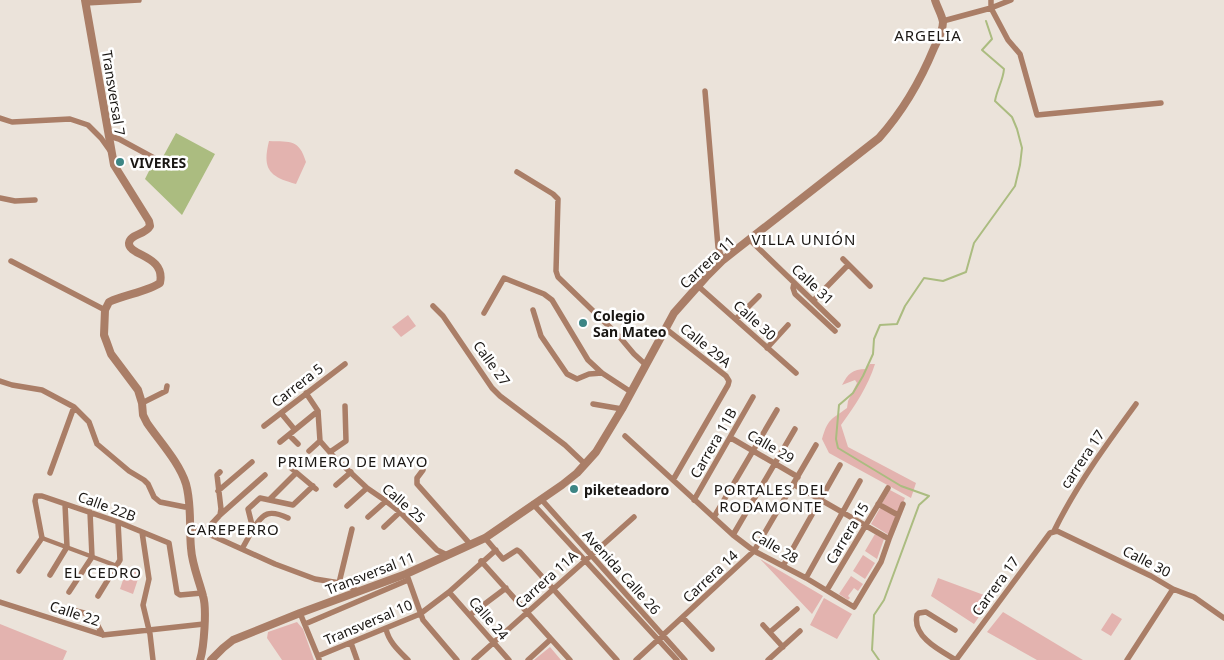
<svg xmlns="http://www.w3.org/2000/svg" width="1224" height="660" font-family="'Noto Sans',sans-serif">
  <rect width="100%" height="100%" fill="#ebe3da"/>
  <path fill="#e3b3af" d="M269 141C291 142 299 139 306 162L296 184C269 177 262 169 269 141Z
    M408 315 416 326 401 337 392 327Z
    M870 364H875C868 386 855 406 841 425L848 447 916 483 911 498 829 453 822 439C828 418 831 420 847 408L848 401 857 383 855 380 842 385C848 374 852 369 866 369Z
    M890 490 905 498 898 514 881 505Z
    M880 508 897 516 889 535 871 524Z
    M875 534 884 539 877 559 865 551Z
    M863 555 875 563 865 579 853 571Z
    M760 559 823 596 812 614Z
    M127 568 140 573 133 594 120 589Z
    M851 576 863 584 858 591 854 588 848 596 850 598 848 600 839 594Z
    M938 578 992 598 974 624 931 596Z
    M824 598 852 614 837 639 810 625Z
    M1003 612 1083 660H1037L987 632Z
    M1112 613 1122 619 1111 636 1101 630Z
    M297 622 303 629 314 660H282L267 638 268 632Z
    M0 624 67 651 63 660H0Z
    M550 647 561 660H534Z"/>
  <path fill="#abbc80" d="M176 133 215 154 182 215 145 179 154 161 159 164Z"/>
  <g fill="none" stroke-linecap="round" stroke-linejoin="round">
    <path stroke="#abbc80" stroke-width="2" d="M879 660 872 650 874 615 884 600 919 505 929 496 901 486 838 448 836 439 839 405 853 393 863 376 873 354 874 339 880 325 897 324 905 306 924 278 943 281 966 272 974 243 1015 186 1020 165 1022 148 1017 129 1012 117 995 101C997 89 1003 81 1004 69L982 50 992 39 986 21"/>
    <path stroke="#aa7e67" stroke-width="4.5" d="M42 538 117 566"/>
    <path stroke="#aa7e67" stroke-width="5.5" d="M991 0V8L1008 40 1020 54 1037 115 1161 103
      M86 3 139 0
      M943 21 991 8 1011 0
      M705 91 718 247 723 260
      M0 118 12 122 70 119 88 125 101 138 111 152
      M109 136 119 139 154 158
      M517 172 553 194 558 199 556 271 558 277 618 335 634 354 646 365
      M0 198 15 201 35 200
      M750 240 838 325
      M843 259 870 286
      M11 261 105 310
      M794 283 793 288 795 294 835 331
      M698 286 796 373
      M813 301 848 265
      M433 306 443 316 492 388 500 396 565 445 585 464
      M533 310 541 336 567 374 577 379 589 374 602 373 631 392
      M484 313 504 278 544 294 552 300 588 360 602 373
      M736 319 759 296
      M666 329 726 376 729 381 728 385 673 480
      M767 348 788 325
      M0 381 12 385 42 390 74 407 89 422 97 444 129 471 144 480 148 484 154 497 160 502 185 507 190 506
      M306 393 318 411 320 441 334 457 367 488 386 501 400 512 437 550 447 555
      M142 403 166 391 167 386
      M593 404 622 409
      M281 413 295 430
      M264 426 345 364
      M289 435 298 444
      M625 436 733 535 754 551 806 578 854 607 881 562 889 539
      M731 438 798 477
      M280 442 318 411
      M309 451 320 441
      M330 452 346 441 345 406
      M324 467 334 457
      M291 468 316 489
      M423 470 417 478V484L471 545
      M50 473 74 407
      M793 484 889 539 903 504
      M336 485 351 472
      M218 491 252 462
      M270 499 296 473
      M541 499 685 660
      M694 500 753 397
      M533 504 677 660
      M878 504 898 515
      M347 506 367 488
      M220 515 221 509 217 475 220 472
      M368 517 386 501
      M714 517 777 410
      M191 526 275 564 315 579 346 584 359 592
      M384 527 400 512
      M253 529C263 513 269 509 288 518
      M1054 531C1076 486 1106 445 1136 404
      M142 532 149 579 143 605 150 634 153 660
      M204 532 220 515 265 475
      M733 535 795 429
      M485 538 503 559 517 550 520 552 617 660
      M242 549 253 529 248 509 260 498 293 505 313 486
      M481 561 570 660
      M783 566 840 465
      M19 571 42 538 35 501 36 496H42L118 522 169 543 177 593 180 595 202 593
      M50 575 67 547 65 504
      M408 578 423 620 457 660
      M806 578 860 481
      M339 583 352 529
      M827 590 888 488
      M69 592 92 557 90 512
      M449 592 509 660
      M98 596 120 560 118 522
      M0 602 103 635 204 624
      M72 610 92 615 103 635
      M300 613 319 659
      M470 615 506 588
      M683 618 712 649
      M305 624 408 580
      M763 625 783 647
      M386 629C389 642 398 650 408 660
      M955 630 926 612 919 613 917 615C912 637 941 651 956 660L1050 533 1057 531 1151 576 1173 589 1194 597 1224 618
      M770 632 797 609
      M351 643 357 660
      M318 656 420 614 449 592 496 550
      M474 660 634 517
      M528 660 551 639
      M636 660 754 551 816 445
      M768 660 800 631
      M1127 660 1173 589"/>
    <path stroke="#aa7e67" stroke-width="8" d="M85 0 114 165 149 221 150 226C145 235 130 234 129 243 128 256 166 255 160 283 149 291 124 295 109 302L105 310 104 335 107 343 111 354 138 390 142 403 143 415 147 423C160 442 179 462 186 484 192 506 189 527 191 548 192 565 199 580 203 596 207 608 204 648 200 660
      M211 660 223 648 233 640 300 613 406 574 485 538 562 485 577 473 596 452 622 409 674 313 706 277 723 260 879 138C903 111 920 82 934 48 938 40 943 31 943 22 942 15 937 7 935 0"/>
  </g>
  <g fill="#3c8584" stroke="#fff" stroke-width="2">
    <circle cx="120" cy="162" r="5"/>
    <circle cx="583" cy="323" r="5"/>
    <circle cx="574" cy="489" r="5"/>
  </g>
  <g text-anchor="middle" dominant-baseline="central" stroke-width="5" stroke-linejoin="round" paint-order="stroke">
    <g font-size="14" fill="#1a1714" stroke="#fff">
      <text transform="translate(114 93) rotate(81)">Transversal 7</text>
      <text transform="translate(707 262) rotate(-43)">Carrera 11</text>
      <text transform="translate(813 284) rotate(43)">Calle 31</text>
      <text transform="translate(755 320) rotate(42)">Calle 30</text>
      <text transform="translate(706 345) rotate(39)">Calle 29A</text>
      <text transform="translate(492 363) rotate(54)">Calle 27</text>
      <text transform="translate(297 385) rotate(-38)">Carrera 5</text>
      <text transform="translate(713 443) rotate(-60)">Carrera 11B</text>
      <text transform="translate(771 446) rotate(30)">Calle 29</text>
      <text transform="translate(1082 459) rotate(-56)">carrera 17</text>
      <text transform="translate(404 503) rotate(41)">Calle 25</text>
      <text transform="translate(107 506) rotate(20)">Calle 22B</text>
      <text transform="translate(847 533) rotate(-59)">Carrera 15</text>
      <text transform="translate(775 546) rotate(30)">Calle 28</text>
      <text transform="translate(1147 561) rotate(27)">Calle 30</text>
      <text transform="translate(622 572) rotate(48)">Avenida Calle 26</text>
      <text transform="translate(370 573) rotate(-21)">Transversal 11</text>
      <text transform="translate(710 576) rotate(-43)">Carrera 14</text>
      <text transform="translate(546 579) rotate(-42)">Carrera 11A</text>
      <text transform="translate(995 586) rotate(-54)">Carrera 17</text>
      <text transform="translate(75 613) rotate(18)">Calle 22</text>
      <text transform="translate(489 618) rotate(49)">Calle 24</text>
      <text transform="translate(368 622) rotate(-23)">Transversal 10</text>
    </g>
    <g font-size="14" font-weight="bold" fill="#1a1714" stroke="#fff" text-anchor="start">
      <text x="130" y="162">VIVERES</text>
      <text x="593" y="315">Colegio<tspan x="593" dy="16">San Mateo</tspan></text>
      <text x="584" y="489">piketeadoro</text>
    </g>
    <g font-size="15" letter-spacing="1" fill="#1a1714" stroke="#fff">
      <text x="928" y="35">ARGELIA</text>
      <text x="804" y="239">VILLA UNIÓN</text>
      <text x="353" y="461">PRIMERO DE MAYO</text>
      <text x="771" y="489">PORTALES DEL<tspan x="771" dy="17">RODAMONTE</tspan></text>
      <text x="233" y="529">CAREPERRO</text>
      <text x="103" y="572">EL CEDRO</text>
    </g>
  </g>
</svg>
